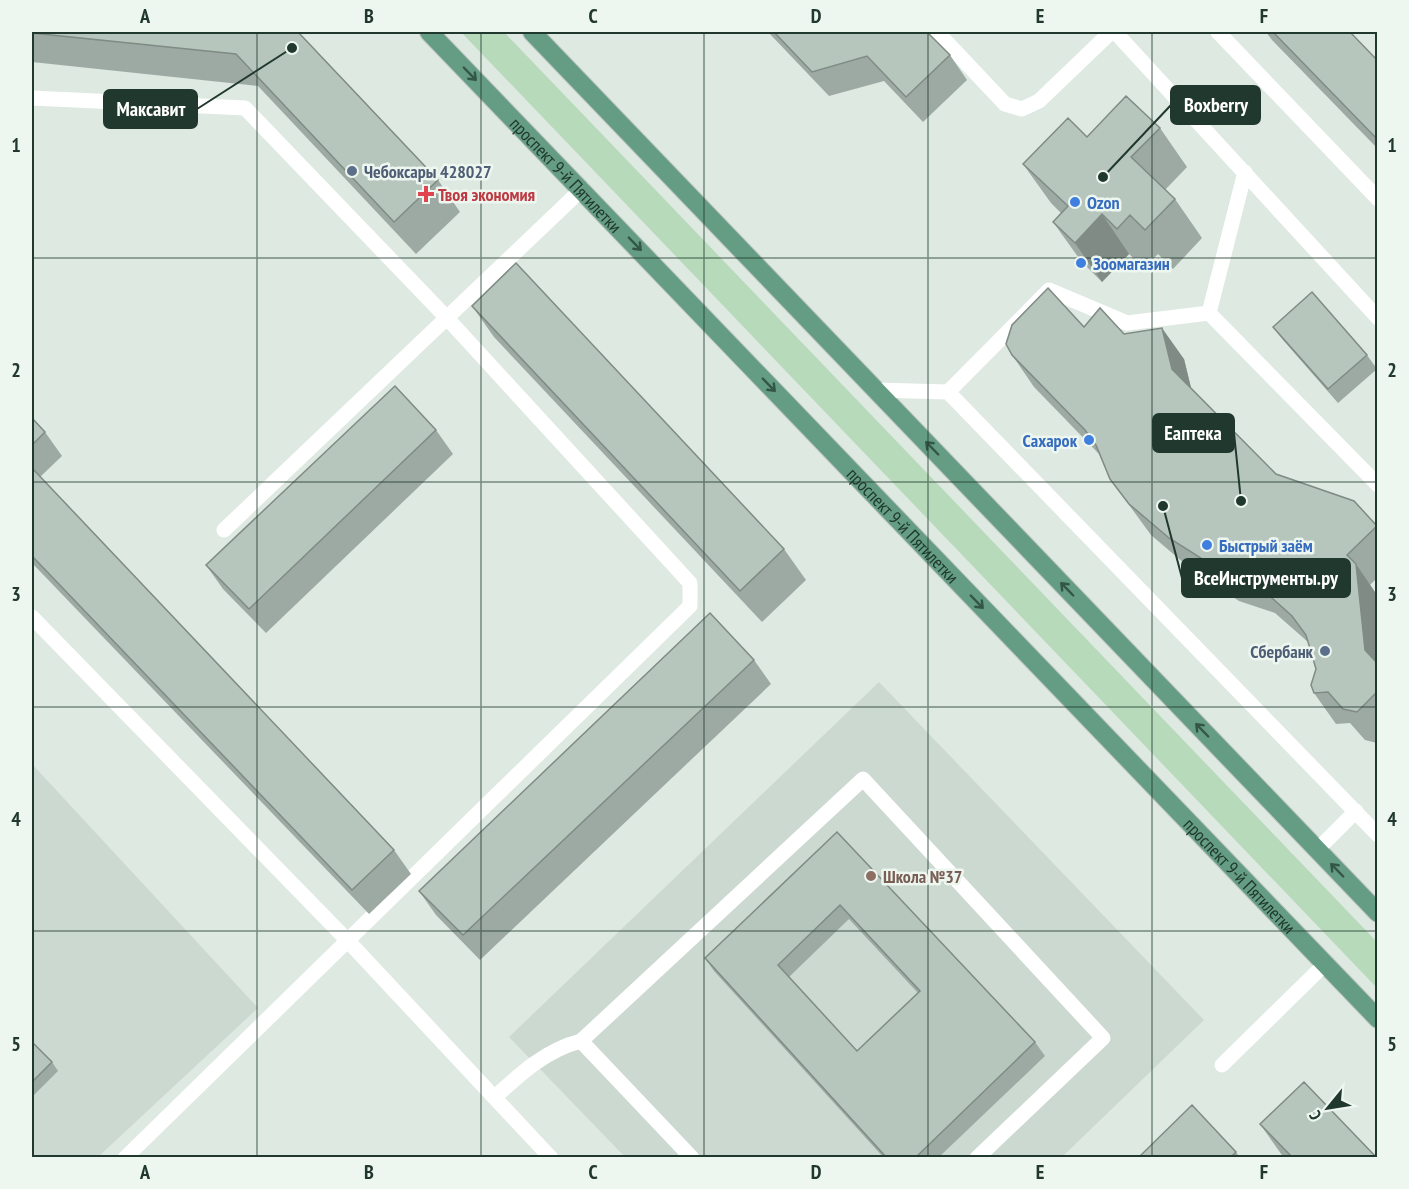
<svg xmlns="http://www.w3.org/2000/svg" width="1409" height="1189" font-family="'PT Sans Narrow',sans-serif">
  <rect width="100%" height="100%" fill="#dee9e2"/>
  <path fill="#ccd9d1" d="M879 682 1204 1020 1061 1158 625 1157 509 1037Z
    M32 764 258 1008 98 1157H32Z"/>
  <path fill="#b7daba" d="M461 32H504L1377 942V988Z"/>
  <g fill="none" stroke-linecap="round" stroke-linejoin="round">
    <defs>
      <g id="primary">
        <path id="s1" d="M429 32 1378 1019"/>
        <path d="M532 32 1378 913"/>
      </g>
    </defs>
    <use href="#primary" stroke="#bcc3c0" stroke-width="20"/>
    <path stroke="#fff" stroke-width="15" d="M937 32 1005 104 1022 109 1039 101 1111 32
      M1115 32 1378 318
      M1218 32 1378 199
      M32 98 245 108 446 317 690 583V606L125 1158
      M1245 172 1209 313 1378 485
      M876 390 948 392 1378 835
      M948 392 1049 290 1127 323 1209 313
      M224 530 582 189
      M32 617 348 941 551 1158
      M1317 850 1356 811
      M581 1041 692 1158
      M1222 1065 1325 964
      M495 1097C521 1073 546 1050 581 1041L863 779 1103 1038 977 1158"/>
    <use href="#primary" stroke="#649d83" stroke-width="18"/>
  </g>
  <path fill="#9daaa3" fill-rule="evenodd" d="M32 32H298L438 180 460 212 416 254 258 86 32 62Z
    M768 32H927L950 55 967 80 923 122 884 81 829 96Z
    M1266 32H1350L1377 60V148L1272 40Z
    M1160 128 1187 167 1165 190 1175 199 1202 238 1173 269 1158 254 1144 268 1129 254 1102 282 1081 261 1053 222 1061 213 1051 203 1023 164 1087 137Z
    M472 306 784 549 806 580 762 622 494 337Z
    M1084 327 1124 334 1184 359 1191 388 1276 474 1377 526V578L1370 585 1377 595V743L1365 740 1350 723 1336 724 1314 693 1316 669 1308 642 1275 613 1239 601 1191 569 1151 535 1110 479 1099 454 1034 387 1012 355Z
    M1273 327 1367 355 1377 369 1338 403 1283 340Z
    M32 418 45 432 62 456 40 477 394 850 411 874 369 914 32 563Z
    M436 430 453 454 266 633 223 589 206 565Z
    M754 660 771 684 480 960 436 915 419 891Z
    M837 832 1035 1042 1045 1056 938 1158H884L714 971 705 958ZM849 919 918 993 857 1051 789 977Z
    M32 1043 52 1062 58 1071 32 1097Z
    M1260 1124 1377 1158H1284Z
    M1236 1152 1240 1158H1138Z"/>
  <path fill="#7f8b84" d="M1102 214 1129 254 1102 282 1075 243Z
    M1162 328 1184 359 1194 400 1172 369Z
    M1356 564 1377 595V668L1365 650Z"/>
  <path fill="#b6c6bd" stroke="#7f8b84" stroke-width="1.5" fill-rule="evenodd" d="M32 32H298L438 180 394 222 236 54 32 33Z
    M774 32H927L950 55 906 97 867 56 812 72Z
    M1273 32H1350L1377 60V139Z
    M1126 96 1160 128 1131 157 1175 199 1145 230 1130 215 1117 229 1102 214 1075 243 1053 222 1068 206 1023 164 1068 118 1087 137Z
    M516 263 784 549 740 591 472 306Z
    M1048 288 1084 327 1100 308 1124 334 1162 328 1172 369 1276 474 1354 501 1377 526 1347 555 1356 564 1365 650 1377 663V692L1357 712 1343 709 1328 692 1314 693 1311 685 1316 669 1306 635 1292 616 1253 581 1218 569 1169 538 1129 504 1110 479 1096 445 1085 430 1012 355 1006 344 1012 325Z
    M1312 292 1367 355 1328 389 1273 327Z
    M395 386 436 430 249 609 206 565Z
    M32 418 45 432 32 445Z
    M32 468 394 850 352 890 32 556Z
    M710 613 754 660 463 935 419 891Z
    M837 832 1035 1042 915 1158H887L705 958ZM840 905 920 991 857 1051 778 965Z
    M32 1042 52 1062 32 1082Z
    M1304 1082 1377 1158H1293L1260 1124Z
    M1192 1105 1236 1152 1230 1158H1138Z"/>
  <defs><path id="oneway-shaft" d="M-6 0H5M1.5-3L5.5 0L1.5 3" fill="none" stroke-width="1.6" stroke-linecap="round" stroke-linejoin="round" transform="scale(1.5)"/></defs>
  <g stroke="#345647">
    <use href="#oneway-shaft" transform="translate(470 74) rotate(46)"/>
    <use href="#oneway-shaft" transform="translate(635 244) rotate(46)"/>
    <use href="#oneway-shaft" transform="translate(769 385) rotate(46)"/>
    <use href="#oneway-shaft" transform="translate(932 448) rotate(-134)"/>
    <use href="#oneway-shaft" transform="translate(1067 589) rotate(-134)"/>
    <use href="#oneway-shaft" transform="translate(977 602) rotate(46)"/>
    <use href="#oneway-shaft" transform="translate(1202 730) rotate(-134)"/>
    <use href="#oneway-shaft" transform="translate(1337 870) rotate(-134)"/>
  </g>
  <path fill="none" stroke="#20382d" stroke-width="1.5" stroke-opacity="0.55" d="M257 32V1158M481 32V1158M704 32V1158M928 32V1158M1152 32V1158M32 258H1378M32 482H1378M32 707H1378M32 931H1378"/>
  <g fill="#5c6f8a" stroke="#eef6f0" stroke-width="2">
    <circle cx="352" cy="171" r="6"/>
    <circle cx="1325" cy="651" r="6"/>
  </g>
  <path fill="#e0444e" stroke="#eef6f0" stroke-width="2" d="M423 185h6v6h6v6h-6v6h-6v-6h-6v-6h6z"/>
  <g fill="#3f7fe0" stroke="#eef6f0" stroke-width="2">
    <circle cx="1075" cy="202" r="6"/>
    <circle cx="1081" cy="263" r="6"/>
    <circle cx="1089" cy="440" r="6"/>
    <circle cx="1207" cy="545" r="6"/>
  </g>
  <circle fill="#8d6e63" stroke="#eef6f0" stroke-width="2" cx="871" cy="876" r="6"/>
  <g text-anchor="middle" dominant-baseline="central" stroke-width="5" stroke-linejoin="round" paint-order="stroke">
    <g font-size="18" font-weight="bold" fill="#4e5e75" stroke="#eef6f0" text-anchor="start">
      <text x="364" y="171">Чебоксары 428027</text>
      <text x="1313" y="651" text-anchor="end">Сбербанк</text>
    </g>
    <g font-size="18" fill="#20382d" stroke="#eef6f0">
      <text stroke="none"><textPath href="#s1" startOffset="198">проспект 9-й Пятилетки</textPath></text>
      <text stroke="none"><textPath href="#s1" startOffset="684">проспект 9-й Пятилетки</textPath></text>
      <text stroke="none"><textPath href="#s1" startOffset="1170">проспект 9-й Пятилетки</textPath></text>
    </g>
    <g font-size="18" font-weight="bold" fill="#be3a42" stroke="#eef6f0" text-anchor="start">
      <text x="438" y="194">Твоя экономия</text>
    </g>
    <g font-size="18" font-weight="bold" fill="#366cbe" stroke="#eef6f0" text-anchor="start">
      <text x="1087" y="202">Ozon</text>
      <text x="1093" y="263">Зоомагазин</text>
      <text x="1077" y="440" text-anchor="end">Сахарок</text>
      <text x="1219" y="545">Быстрый заём</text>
    </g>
    <g font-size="18" font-weight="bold" fill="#785e54" stroke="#eef6f0" text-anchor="start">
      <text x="883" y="876">Школа №37</text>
    </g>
  </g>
  <path fill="none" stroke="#20382d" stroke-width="2" d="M1103 177L1171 105M292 48L197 109M1241 501L1234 433M1163 506L1182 578"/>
  <g fill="#20382d" stroke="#eef6f0" stroke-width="2">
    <circle cx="1103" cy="177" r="6"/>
    <circle cx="292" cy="48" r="6"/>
    <circle cx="1241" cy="501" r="6"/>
    <circle cx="1163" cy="506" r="6"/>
  </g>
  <g fill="#20382d" stroke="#20382d" stroke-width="2">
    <rect x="1171" y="86" width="89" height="38" rx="6"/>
    <rect x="104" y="90" width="93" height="38" rx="6"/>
    <rect x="1153" y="414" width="81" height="38" rx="6"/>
    <rect x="1182" y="559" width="168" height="38" rx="6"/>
  </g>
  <g font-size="20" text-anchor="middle" font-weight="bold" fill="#fff">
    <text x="1216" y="112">Boxberry</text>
    <text x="151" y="116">Максавит</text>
    <text x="1193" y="440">Еаптека</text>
    <text x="1266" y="585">ВсеИнструменты.ру</text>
  </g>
  <rect width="1409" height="1189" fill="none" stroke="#eef6f0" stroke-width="66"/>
  <g transform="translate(1328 1108) rotate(240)" stroke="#eef6f0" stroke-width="4.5" paint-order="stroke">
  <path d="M0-4.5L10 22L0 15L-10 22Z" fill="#20382d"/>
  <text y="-9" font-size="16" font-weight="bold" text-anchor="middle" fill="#20382d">С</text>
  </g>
  <rect x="33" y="33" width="1343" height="1123" fill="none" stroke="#20382d" stroke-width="2"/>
  <g font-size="20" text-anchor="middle" font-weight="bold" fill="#20382d">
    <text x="145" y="23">A</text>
    <text x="369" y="23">B</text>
    <text x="593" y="23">C</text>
    <text x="816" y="23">D</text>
    <text x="1040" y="23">E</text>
    <text x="1264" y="23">F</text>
    <text x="16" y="152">1</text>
    <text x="1392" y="152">1</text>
    <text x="16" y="377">2</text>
    <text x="1392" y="377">2</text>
    <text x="16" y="601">3</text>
    <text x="1392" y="601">3</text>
    <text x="16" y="826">4</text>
    <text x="1392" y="826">4</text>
    <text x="16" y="1051">5</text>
    <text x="1392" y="1051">5</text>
    <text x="145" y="1179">A</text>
    <text x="369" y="1179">B</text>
    <text x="593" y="1179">C</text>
    <text x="816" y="1179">D</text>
    <text x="1040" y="1179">E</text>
    <text x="1264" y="1179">F</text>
  </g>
</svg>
